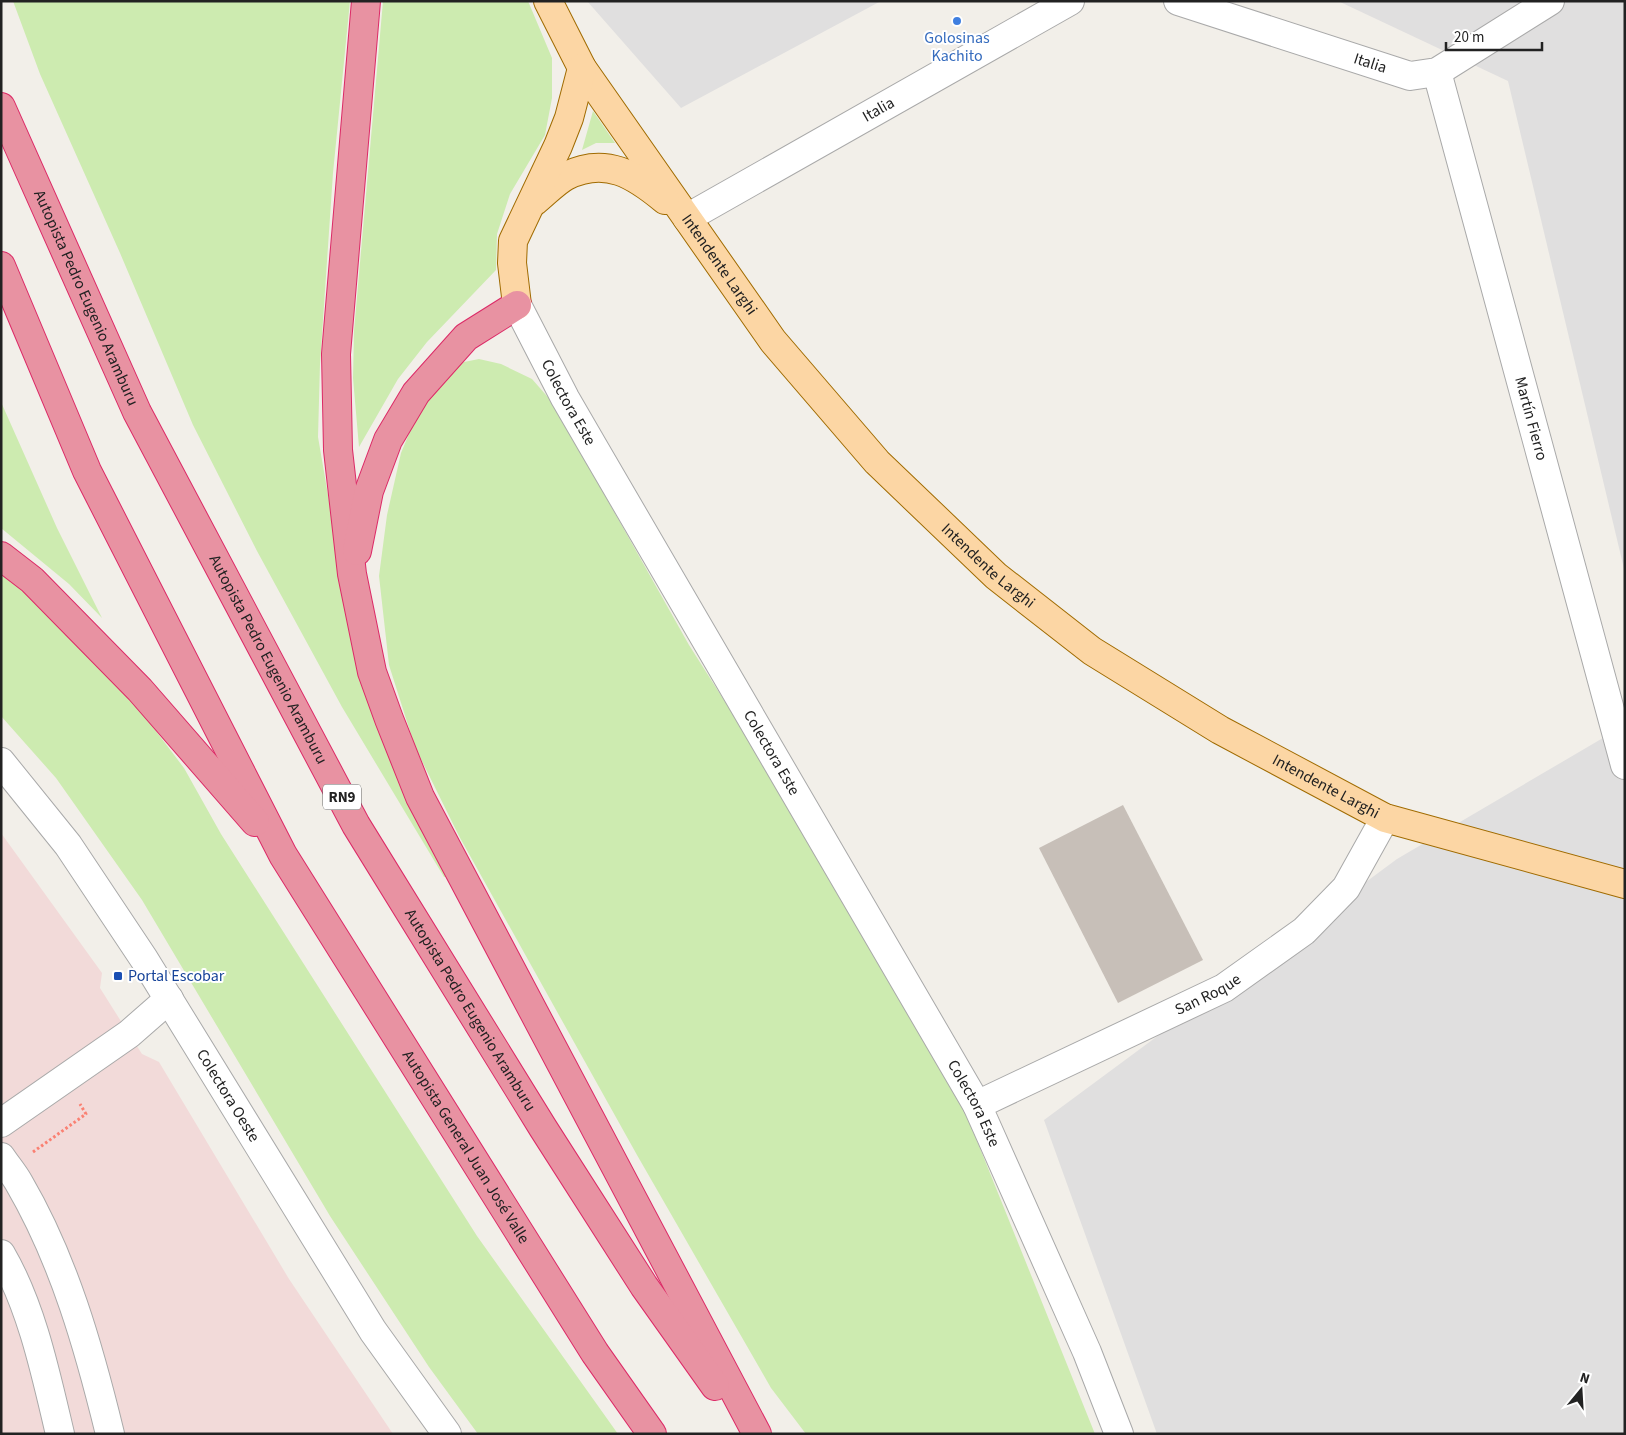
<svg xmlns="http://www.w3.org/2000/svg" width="1626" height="1435" font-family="'Source Sans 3',sans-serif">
  <rect width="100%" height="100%" fill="#f2efe9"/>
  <path fill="#e0dfdf" d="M587 1H881L681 108Z
    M1338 1H1625V573L1508 81Z
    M1625 725V1434H1157L1044 1120 1397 859Z"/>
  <path fill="#f2dad9" d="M1 833 102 973 100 988 129 1034 142 1054 159 1062 289 1279 393 1434H1Z"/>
  <path fill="#cdebb0" d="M13 1H350L333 173 320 364 318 437 338 553 451 876 444 877 342 707 257 551 193 425 120 253 40 74Z
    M383 1H528L552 58V98L545 135 510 194 497 234 496 270 427 342 398 379 359 447 353 378 354 331Z
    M593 111 615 143H596L582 150Z
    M479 359 501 364 532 379 553 403 689 645 852 902 967 1116 1095 1434H806L771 1388 637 1155 459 836 415 747 389 665 379 576 387 515 401 453 425 395 449 365Z
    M1 402 57 528 102 618 69 584 1 528Z
    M1 566 121 685 184 768 221 834 477 1236 618 1434H478L429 1367 330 1216 142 900 56 778 1 716Z"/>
  <path fill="#c7bfb8" d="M1123 805 1203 960 1118 1003 1039 848Z"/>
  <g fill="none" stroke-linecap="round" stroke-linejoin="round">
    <defs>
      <g id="minor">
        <path id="s1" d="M1178 1 1410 76 1437 72 1550 1"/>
        <path id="s2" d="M1437 72 1625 765"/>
        <path id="s3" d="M687 218 1070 1"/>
        <path id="s4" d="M517 305 565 398 594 448 977 1105 1087 1352 1119 1434"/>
        <path id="s5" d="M1 762 68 845 144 959 373 1331 447 1434"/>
        <path id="s6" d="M977 1105 1224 988 1304 931 1346 888 1385 818"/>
        <path d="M1 1123 129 1034 169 999"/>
        <path d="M1 1157C7 1166 14 1174 19 1183 64 1260 89 1348 110 1434"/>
        <path d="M1 1254C32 1307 46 1375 60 1434"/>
      </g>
      <g id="major">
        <path id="s7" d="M548 1 582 68 773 341 877 462 996 576 1092 651 1220 730 1385 818 1625 884"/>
        <path d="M535 201C545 193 555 182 566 176 606 156 635 175 665 200"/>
        <path d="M517 305 512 263 513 241 558 146 569 118 582 68"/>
      </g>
      <g id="highway">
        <path d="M366 1 336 354 338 450 352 574 372 672 389 719 420 797 757 1434"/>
        <path id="s8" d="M1 107 137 412 356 825 543 1128 644 1286 715 1386"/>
        <path id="s9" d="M1 266 87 471 283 855 595 1353 652 1434"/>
        <path d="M357 551 369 491 388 440 416 393 466 337 517 305"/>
        <path d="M1 556 32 580 140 690 255 822"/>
      </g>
    </defs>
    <use href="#minor" stroke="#a9a9a9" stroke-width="30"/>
    <use href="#major" stroke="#a06b00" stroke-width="30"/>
    <use href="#highway" stroke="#dc2a67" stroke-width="30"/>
    <path stroke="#fa8072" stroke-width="3" stroke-dasharray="2.5 2.5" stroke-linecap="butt" d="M33 1152 86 1114 80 1104"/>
    <use href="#minor" stroke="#fff" stroke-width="28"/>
    <use href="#major" stroke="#fcd6a4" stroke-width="28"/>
    <use href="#highway" stroke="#e892a2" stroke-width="28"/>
  </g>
  <circle fill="#3f7fe0" stroke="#fff" stroke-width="2" cx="957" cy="21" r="5"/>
  <rect fill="#1a4fb4" stroke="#fff" stroke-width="2" x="113" y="971" width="10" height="10" rx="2.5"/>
  <g text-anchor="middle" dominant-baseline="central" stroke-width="4" stroke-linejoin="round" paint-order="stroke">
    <rect fill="#fff" stroke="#646464" stroke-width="1" x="323" y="784.5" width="38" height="25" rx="4"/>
    <g font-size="15" font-weight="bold" fill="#222">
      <text x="342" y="797">RN9</text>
    </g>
    <g font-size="16" fill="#366cbe" stroke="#fff">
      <text x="957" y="38">Golosinas<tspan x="957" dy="18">Kachito</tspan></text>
    </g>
    <g font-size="16" fill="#222" stroke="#fff">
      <text stroke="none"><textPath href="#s1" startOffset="202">Italia</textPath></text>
      <text stroke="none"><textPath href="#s3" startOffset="220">Italia</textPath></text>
      <text stroke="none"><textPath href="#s7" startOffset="315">Intendente Larghi</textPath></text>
      <text stroke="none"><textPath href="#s8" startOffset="209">Autopista Pedro Eugenio Aramburu</textPath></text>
      <text stroke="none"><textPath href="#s4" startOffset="110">Colectora Este</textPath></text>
      <text stroke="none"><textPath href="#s2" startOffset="359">Martín Fierro</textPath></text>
      <text stroke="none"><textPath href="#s7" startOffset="720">Intendente Larghi</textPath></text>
      <text stroke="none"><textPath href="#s8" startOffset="614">Autopista Pedro Eugenio Aramburu</textPath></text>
      <text stroke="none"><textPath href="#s4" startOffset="515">Colectora Este</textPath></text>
      <text stroke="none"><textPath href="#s7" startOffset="1125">Intendente Larghi</textPath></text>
      <text stroke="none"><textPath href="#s6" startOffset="256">San Roque</textPath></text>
      <text stroke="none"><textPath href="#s8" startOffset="1019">Autopista Pedro Eugenio Aramburu</textPath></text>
      <text stroke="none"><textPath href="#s5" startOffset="404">Colectora Oeste</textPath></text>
      <text stroke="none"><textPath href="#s4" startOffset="920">Colectora Este</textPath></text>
      <text stroke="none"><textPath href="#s9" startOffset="998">Autopista General Juan José Valle</textPath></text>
    </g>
    <g font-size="16" fill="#164399" stroke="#fff" text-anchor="start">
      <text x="128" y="976">Portal Escobar</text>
    </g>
  </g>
  <rect width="1626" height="1435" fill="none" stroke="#222222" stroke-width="5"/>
  <g transform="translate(1581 1390) rotate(18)" stroke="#ffffff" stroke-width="4" paint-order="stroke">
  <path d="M0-4L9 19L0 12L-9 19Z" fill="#222222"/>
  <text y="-8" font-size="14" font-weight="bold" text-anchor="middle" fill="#222222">N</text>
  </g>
  <path d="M1446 42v8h96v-8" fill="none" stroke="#222222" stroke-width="2.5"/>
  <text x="1454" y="42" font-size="15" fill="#222222" stroke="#ffffff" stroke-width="4" paint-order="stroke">20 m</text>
</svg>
